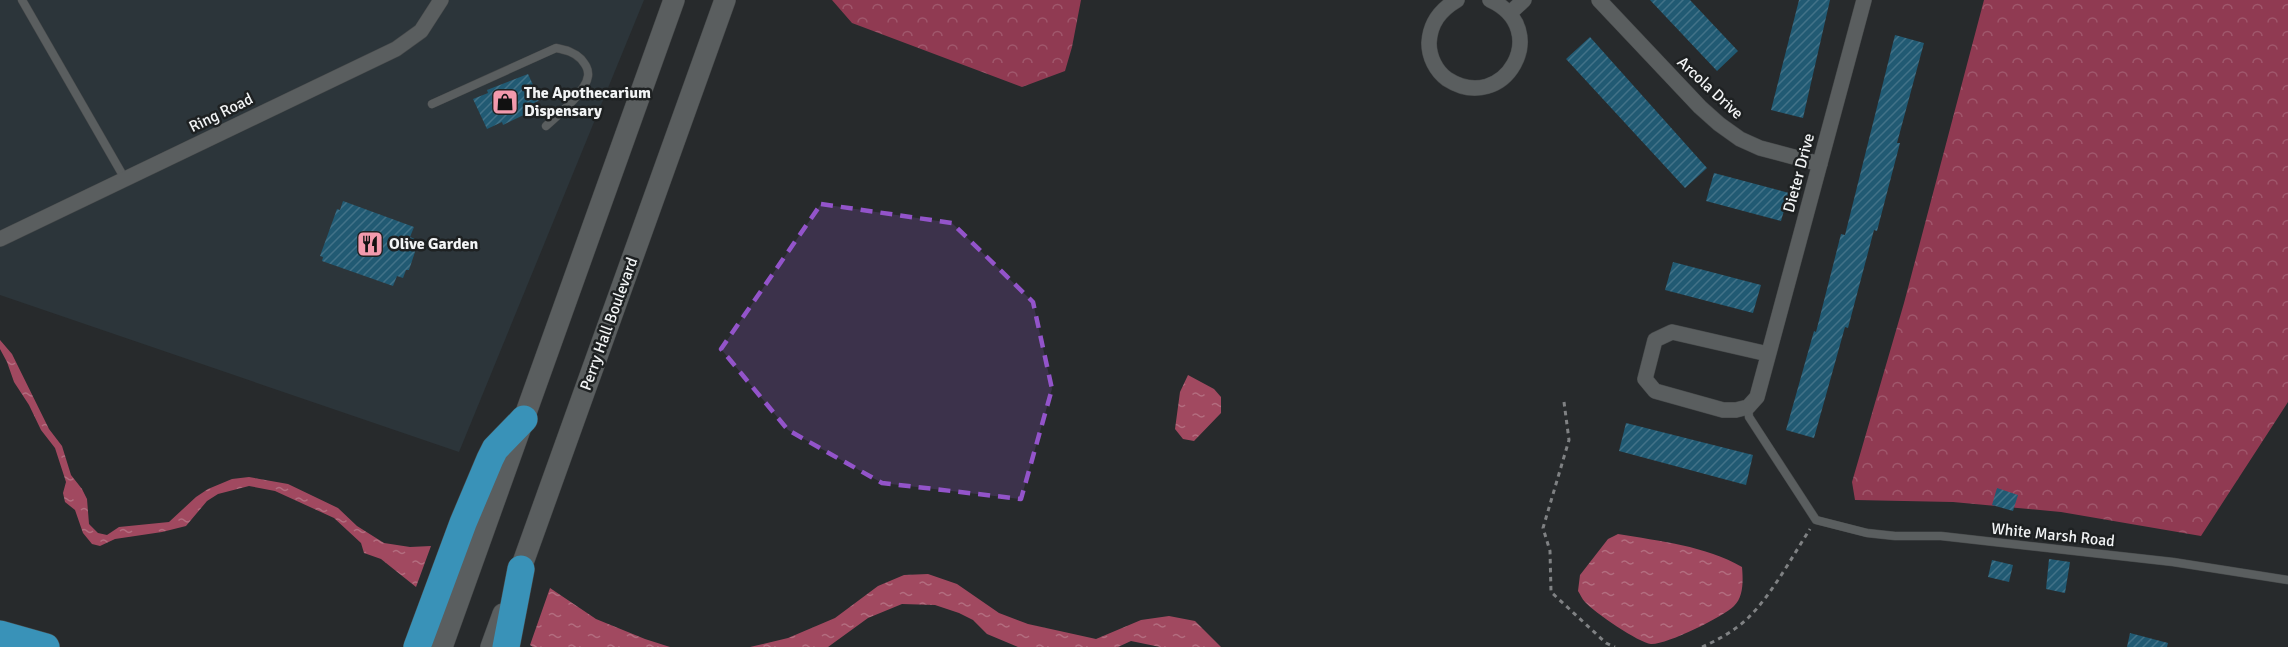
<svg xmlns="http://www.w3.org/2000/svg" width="2288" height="647" font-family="Signika,sans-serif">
  <defs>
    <pattern id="forest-crowns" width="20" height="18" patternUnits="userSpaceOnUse" patternTransform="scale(1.5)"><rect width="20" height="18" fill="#903a52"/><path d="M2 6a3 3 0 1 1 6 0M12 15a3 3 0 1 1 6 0" fill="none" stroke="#a0576c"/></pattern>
    <pattern id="water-ripples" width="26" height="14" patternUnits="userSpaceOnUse" patternTransform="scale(1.5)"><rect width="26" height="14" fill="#a14960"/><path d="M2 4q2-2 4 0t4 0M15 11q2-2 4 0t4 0" fill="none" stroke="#b36d7f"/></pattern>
    <pattern id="building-hatch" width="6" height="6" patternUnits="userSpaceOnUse" patternTransform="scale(1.5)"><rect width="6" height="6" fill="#215a73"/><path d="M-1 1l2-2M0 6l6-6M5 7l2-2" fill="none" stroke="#427288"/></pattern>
  </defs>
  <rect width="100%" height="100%" fill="#272a2c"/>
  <path fill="#2c353a" d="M0 0H644L459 452 0 295Z"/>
  <path fill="url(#forest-crowns)" d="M832 0H1081L1072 47 1065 71 1022 87 852 23Z
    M1984 0H2288V402L2201 536 2061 512 1953 502 1855 500 1852 482 1904 303Z"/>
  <path fill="url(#water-ripples)" d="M0 340 12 354 49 429 62 446 71 475 82 489 87 499 89 524 98 533 107 535 119 527 169 522 196 497 208 489 232 479 249 477 288 484 338 508 357 526 384 543 410 547 431 546 416 587 381 559 364 553 361 543 334 518 275 491 249 486 218 494 207 501 186 526 162 532 115 539 100 546 92 544 83 533 75 510 65 502 63 493 66 482 55 448 41 430 29 405 14 382 7 362 0 349Z
    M1188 375 1214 389 1221 397V413L1194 441 1183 439 1175 429 1180 392Z
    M1618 534C1659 541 1706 546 1742 567 1743 579 1744 597 1734 606 1723 617 1666 645 1651 644 1639 643 1594 612 1585 602 1582 599 1580 594 1578 591L1580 575 1608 539Z
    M928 574 957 584 999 613 1028 624 1096 639 1141 620 1169 616 1195 621 1221 647H1160L1131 641 1118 647H1018L987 634 973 620 959 613 935 605 902 604 868 618 828 647H750L788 638 835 618 878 586 904 575Z
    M550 588 596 619 645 639 670 647H533L530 645Z"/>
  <path fill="url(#building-hatch)" d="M1650 0H1690L1738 51 1717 71Z
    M1799 0H1830L1803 118 1771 110Z
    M1895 35 1924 43 1897 143H1900L1877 231 1874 230 1848 328 1845 327 1814 438 1786 430 1814 331 1816 332 1841 234 1845 235Z
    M1590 37 1707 168 1685 188 1566 59Z
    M528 74 540 100 532 104 534 110 503 125 502 122 487 129 473 99 488 93 487 90Z
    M1714 173 1789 193 1781 221 1706 201Z
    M343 201 414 227 410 237 417 240 414 248 416 249 409 270H406L403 278 397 276 393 286 322 261 323 257 320 256 337 209 340 210Z
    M1673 262 1761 285 1753 313 1665 290Z
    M1626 423 1753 455 1746 485 1619 451Z
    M1997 488 2018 495 2013 511 1992 505Z
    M2049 559 2070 562 2065 593 2046 589Z
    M1992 560 2013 565 2009 582 1988 577Z
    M2130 633 2168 643 2167 647H2127Z"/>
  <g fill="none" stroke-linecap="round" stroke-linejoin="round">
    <defs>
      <path id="lane" d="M22 0 125 179
        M432 104 556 48C566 50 574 52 581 59 585 64 589 69 588 76 586 92 558 115 546 126
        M1748 407 1749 417 1816 520 1867 533 1895 536H1941L2173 562 2288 580"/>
      <path id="street" d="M1457 0C1440 10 1430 23 1429 43 1429 57 1436 71 1447 79 1504 116 1554 29 1490 0
        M1599 0 1700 107 1719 124 1740 139 1760 148 1820 164
        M1510 13 1524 0
        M0 239 396 49 421 31 441 0
        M1768 354 1672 332 1655 340 1645 379 1655 391 1723 410H1736L1748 407 1757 397 1864 0"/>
      <path id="secondary" d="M516 582 725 0
        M442 647 674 0
        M491 647 503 614"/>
      <path id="highway" d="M0 634 46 647
        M417 647 463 523 490 459 495 449 524 419
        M506 647 521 569"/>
    </defs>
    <use href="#lane" stroke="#46494a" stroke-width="9"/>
    <use href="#street" stroke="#46494a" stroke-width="16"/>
    <use href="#secondary" stroke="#46494a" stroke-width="22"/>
    <use href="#highway" stroke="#46494a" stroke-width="28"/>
    <path stroke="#7f8183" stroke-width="3" stroke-dasharray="4.5 4.5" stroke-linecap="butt" d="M1564 402 1569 440 1543 528 1550 551 1551 592 1606 643 1615 647
      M1702 647C1718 640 1736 630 1749 617 1772 594 1792 557 1810 529"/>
    <use href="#lane" stroke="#5a5e5f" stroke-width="8"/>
    <use href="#street" stroke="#5a5e5f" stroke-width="15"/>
    <use href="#secondary" stroke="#5a5e5f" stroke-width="21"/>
    <use href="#highway" stroke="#3992b8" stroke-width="27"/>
  </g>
  <path fill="#9354ca" fill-opacity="0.2" stroke="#9354ca" stroke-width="4.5" stroke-dasharray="12 8" stroke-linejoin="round" d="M821 204 952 223 1033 302 1052 389 1021 499 882 483 788 430 721 349Z"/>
  <defs>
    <symbol id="shop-square" viewBox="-11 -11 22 22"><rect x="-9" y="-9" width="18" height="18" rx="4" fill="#f29aad" stroke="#1e2122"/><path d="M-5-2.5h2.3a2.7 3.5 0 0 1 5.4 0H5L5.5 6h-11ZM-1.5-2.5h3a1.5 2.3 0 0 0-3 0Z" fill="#111"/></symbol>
    <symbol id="restaurant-square" viewBox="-11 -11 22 22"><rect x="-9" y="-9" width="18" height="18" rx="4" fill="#f29aad" stroke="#1e2122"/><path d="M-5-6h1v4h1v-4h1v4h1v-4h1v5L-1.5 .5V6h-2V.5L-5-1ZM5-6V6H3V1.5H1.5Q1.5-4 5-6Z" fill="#111"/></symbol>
  </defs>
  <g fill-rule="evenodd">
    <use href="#shop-square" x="490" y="87" width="30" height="30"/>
    <use href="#restaurant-square" x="355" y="229" width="30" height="30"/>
  </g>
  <g text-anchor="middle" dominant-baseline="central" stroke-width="5" stroke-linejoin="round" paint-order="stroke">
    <g font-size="16" fill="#f2f4f5" stroke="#1e2122">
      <text transform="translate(1710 88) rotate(43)">Arcola Drive</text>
      <text transform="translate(221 113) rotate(-26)">Ring Road</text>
      <text transform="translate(1799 173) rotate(-75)">Dieter Drive</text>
      <text transform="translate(609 324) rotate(-70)">Perry Hall Boulevard</text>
      <text transform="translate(2053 535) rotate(6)">White Marsh Road</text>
    </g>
    <g font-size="16" font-weight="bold" fill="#f2f4f5" stroke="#1e2122" text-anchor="start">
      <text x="524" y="93">The Apothecarium<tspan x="524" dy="18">Dispensary</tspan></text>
      <text x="389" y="244">Olive Garden</text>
    </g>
  </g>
</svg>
